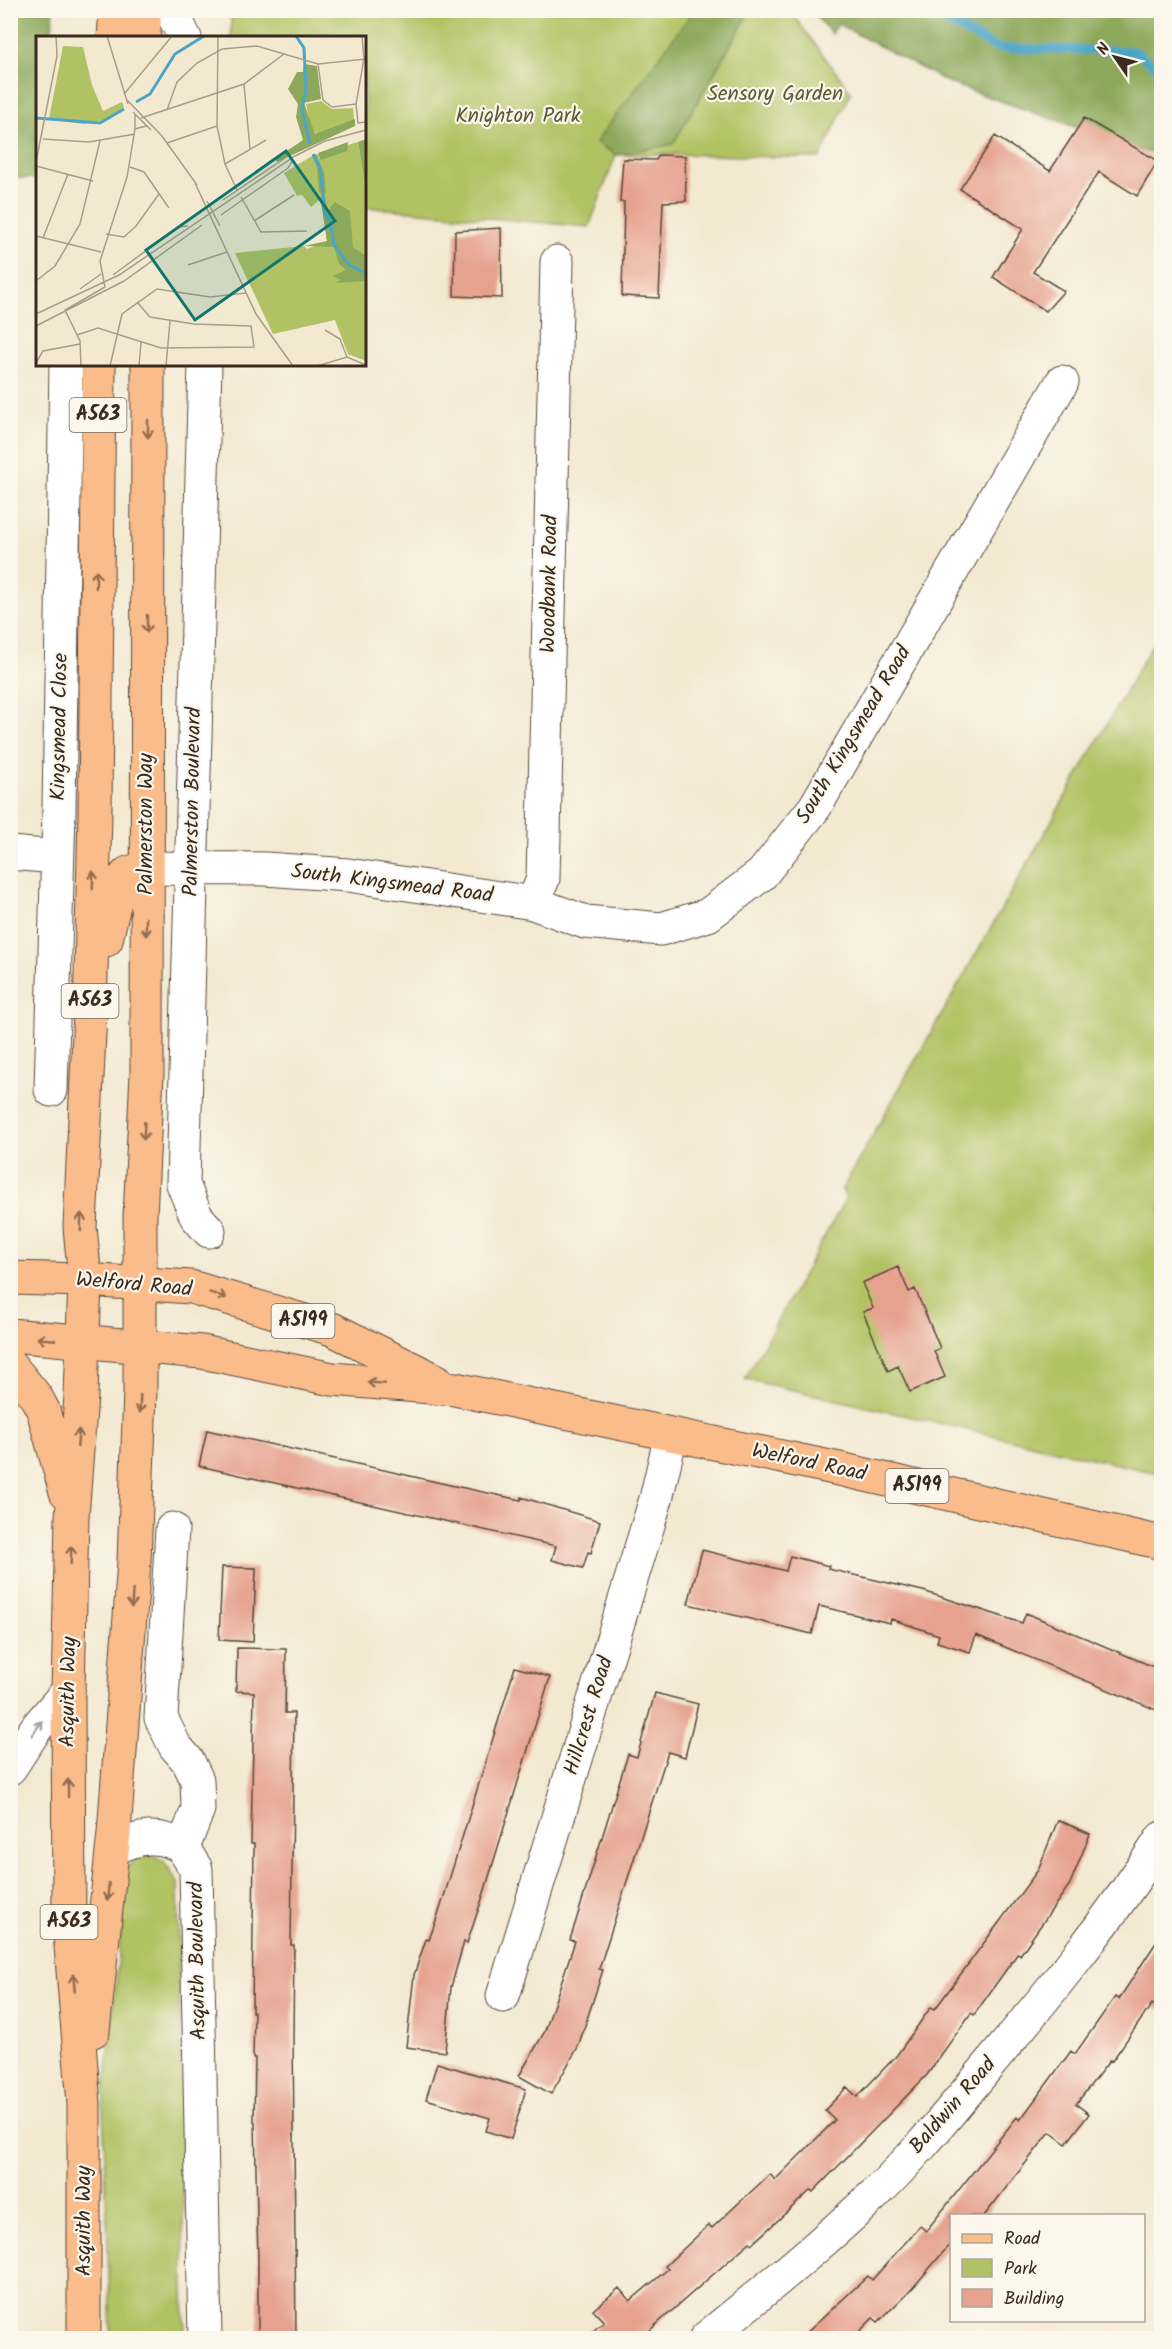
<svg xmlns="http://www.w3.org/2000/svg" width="1172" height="2349" font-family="Kalam,sans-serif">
  <rect width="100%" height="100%" fill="#fbf7ec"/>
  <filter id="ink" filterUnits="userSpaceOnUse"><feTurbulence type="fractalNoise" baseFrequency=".0167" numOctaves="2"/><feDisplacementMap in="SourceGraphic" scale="12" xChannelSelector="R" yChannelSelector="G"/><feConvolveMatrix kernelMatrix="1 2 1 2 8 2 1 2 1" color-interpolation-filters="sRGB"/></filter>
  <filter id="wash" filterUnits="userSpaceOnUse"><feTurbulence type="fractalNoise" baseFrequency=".008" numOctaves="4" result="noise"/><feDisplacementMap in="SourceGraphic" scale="24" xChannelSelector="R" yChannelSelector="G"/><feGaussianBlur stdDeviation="1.35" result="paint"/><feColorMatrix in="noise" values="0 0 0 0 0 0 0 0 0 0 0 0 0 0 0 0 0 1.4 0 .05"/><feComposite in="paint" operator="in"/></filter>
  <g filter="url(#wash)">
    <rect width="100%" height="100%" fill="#f3e9d1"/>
    <path fill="#b1c264" stroke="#767641" stroke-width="1.5" d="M231 10 790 11 851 92 820 158 672 154 616 155 589 227 365 207 364 38H231Z
      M1161 629V1474L745 1379 846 1198 842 1189Z
      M142 1851 163 1860 178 1882 185 2338H111L103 2108 128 1866Z"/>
    <path fill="#8ca85a" stroke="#64693c" stroke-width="1.5" d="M10 11H53L52 37 38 38 37 179 11 177Z
      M699 11H734L746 18 673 144 616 155 596 142 691 14Z
      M811 11H1161V157L949 83 838 24 832 34Z"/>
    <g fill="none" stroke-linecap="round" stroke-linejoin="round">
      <path stroke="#4aa5c8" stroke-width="9" d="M924 10 997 48 1135 51 1162 71"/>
    </g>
    <g id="blocks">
      <path fill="#e6a28f" d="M1084 118 1158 161 1137 196 1099 172 1033 272 1064 291 1046 311 993 277 1023 229 960 189 995 136 1050 171Z
        M659 155 685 156 686 201 663 202 659 298 622 296 624 202H620L623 159 656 160Z
        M501 228 502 298 454 296 455 231Z
        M898 1267 909 1292 915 1289 940 1348 934 1351 945 1377 910 1392 898 1366 888 1371 863 1312 873 1308 862 1283Z
        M207 1430 450 1485 521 1500V1497L600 1521 591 1553 588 1552 583 1568 552 1560 556 1546 199 1466Z
        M702 1550 786 1571 790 1556 829 1566 828 1569 923 1591 1022 1623 1026 1613 1161 1670V1712L976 1635 970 1652 937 1642 939 1635 891 1619 890 1623 819 1606 812 1634 688 1604Z
        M222 1567 256 1568 253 1642 219 1640Z
        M237 1648 286 1649 285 1713H294L291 1945H294L293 2037 296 2338H258V2263L255 2122H254L255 2058H253L254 2012H252L254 1844H251L254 1692 236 1691Z
        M515 1667 550 1677 484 1893 467 1943 464 1942 451 1987 445 2052 406 2047 414 1975 426 1939 429 1940 441 1906Z
        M655 1693 698 1704 685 1757 668 1752 599 1969 603 1970 578 2047 551 2094 519 2076 545 2031 575 1941 570 1940 628 1754 637 1757Z
        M1058 1820 1090 1834 1070 1884 1020 1955 1018 1953 974 2015 971 2013 927 2075 813 2192 811 2190 752 2244 750 2242 641 2338H584L604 2322 593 2310 619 2288 630 2301 668 2269 665 2266 709 2225 712 2228 770 2174 775 2180 835 2120 825 2110 847 2087 857 2097 897 2055 931 2007 935 2009 1038 1870Z
        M1161 1935V2010L1152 2004 1112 2061 1110 2060 1076 2104 1089 2114 1066 2144 1050 2132 984 2216H951V2243L911 2290 878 2322 873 2318 853 2338H801L868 2276 872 2280 920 2226 926 2231 1017 2117 1020 2120 1071 2051 1075 2054 1115 1997 1119 1999Z
        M437 2063 526 2089 511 2139 486 2131 490 2118 426 2099Z"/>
    </g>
  </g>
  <g filter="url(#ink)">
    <use href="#blocks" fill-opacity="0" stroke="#574739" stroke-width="1.5"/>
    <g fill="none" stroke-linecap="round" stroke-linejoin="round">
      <defs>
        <path id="minor" d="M171 10 185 38
          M205 364 183 1184 196 1216 209 1231
          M10 853 56 857
          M146 868 266 869 348 875 533 903 585 922 661 929 708 915 762 874 815 807 1062 382
          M533 903 543 879 557 262
          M51 1090 59 811 66 364
          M172 1529 161 1718 175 1746 188 1761 197 1780 198 1809 183 1848 196 1869 205 2338
          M10 1768 37 1727 68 1691
          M113 1849C137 1837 160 1832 183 1848
          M503 1996 656 1499 671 1435
          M706 2338C763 2292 821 2245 875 2194 916 2155 952 2109 989 2065 1050 1992 1111 1918 1162 1838"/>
        <path id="primary" d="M10 1278 85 1280 191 1287 332 1329 437 1381
          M10 1335 202 1352 332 1379 455 1389 844 1470 1162 1543"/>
        <path id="trunk" d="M114 38 116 10
          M144 38V10
          M106 940 119 883 128 873 146 868
          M10 1365 36 1397 43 1410 66 1492
          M93 2031 114 1833 134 1562 140 1391V1216L147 1073 148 364
          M84 2338V2104L69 1922 68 1691 72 1517 81 1396 85 1280 80 1227 90 1013 95 814 99 364"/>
      </defs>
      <use href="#minor" stroke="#574739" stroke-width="35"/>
      <use href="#primary" stroke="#574739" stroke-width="35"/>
      <use href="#trunk" stroke="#574739" stroke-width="35"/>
      <use href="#minor" stroke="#fff" stroke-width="33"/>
      <use href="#primary" stroke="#fabc8b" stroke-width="33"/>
      <use href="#trunk" stroke="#fabc8b" stroke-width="33"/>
    </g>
    <defs><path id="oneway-shaft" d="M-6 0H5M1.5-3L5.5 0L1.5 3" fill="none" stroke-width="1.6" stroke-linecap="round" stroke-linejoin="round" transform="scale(1.5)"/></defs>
    <g stroke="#916c4f">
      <use href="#oneway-shaft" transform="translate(148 429) rotate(90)"/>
      <use href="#oneway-shaft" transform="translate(96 579) rotate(-89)"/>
      <use href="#oneway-shaft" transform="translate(147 624) rotate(90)"/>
      <use href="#oneway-shaft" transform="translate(93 880) rotate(-89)"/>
      <use href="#oneway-shaft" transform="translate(146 927) rotate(90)"/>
      <use href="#oneway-shaft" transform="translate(144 1131) rotate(93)"/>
      <use href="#oneway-shaft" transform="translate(81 1222) rotate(-89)"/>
      <use href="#oneway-shaft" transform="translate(218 1295) rotate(17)"/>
      <use href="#oneway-shaft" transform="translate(46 1339) rotate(-175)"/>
      <use href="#oneway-shaft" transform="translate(376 1383) rotate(-175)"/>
      <use href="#oneway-shaft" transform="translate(140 1404) rotate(92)"/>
      <use href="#oneway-shaft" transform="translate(78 1438) rotate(-86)"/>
      <use href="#oneway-shaft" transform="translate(71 1555) rotate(-88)"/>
      <use href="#oneway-shaft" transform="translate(132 1599) rotate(94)"/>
      <use href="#oneway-shaft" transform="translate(68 1788) rotate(-90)"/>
      <use href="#oneway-shaft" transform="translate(108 1892) rotate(95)"/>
      <use href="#oneway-shaft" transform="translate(74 1983) rotate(-95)"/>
    </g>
    <use stroke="#a79f9a" href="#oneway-shaft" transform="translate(37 1728) rotate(-53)"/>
  </g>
  <g text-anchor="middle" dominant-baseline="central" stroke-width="4.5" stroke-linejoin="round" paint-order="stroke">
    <g fill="#fbf7ec" stroke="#75685c" stroke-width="1.5">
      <rect x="69.5" y="398" width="57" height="34" rx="4.5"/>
      <rect x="61.5" y="984" width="57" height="34" rx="4.5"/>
      <rect x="271.5" y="1304" width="63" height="34" rx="4.5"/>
      <rect x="885.5" y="1469" width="63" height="34" rx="4.5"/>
      <rect x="40.5" y="1905" width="57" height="34" rx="4.5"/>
    </g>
    <g font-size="20" font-weight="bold" fill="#3b2a1e">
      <text x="98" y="415">A563</text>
      <text x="90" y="1001">A563</text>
      <text x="303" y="1321">A5199</text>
      <text x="917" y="1486">A5199</text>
      <text x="69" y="1922">A563</text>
    </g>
    <g font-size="21" fill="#5e5833" stroke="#fbf7ec">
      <text x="775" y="94">Sensory Garden</text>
      <text x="518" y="116">Knighton Park</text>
    </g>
    <g font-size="21" fill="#3b2a1e" stroke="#fbf7ec">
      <text transform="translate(550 584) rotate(-89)">Woodbank Road</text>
      <text transform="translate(60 727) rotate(-89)">Kingsmead Close</text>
      <text transform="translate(854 735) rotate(-59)">South Kingsmead Road</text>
      <text transform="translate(193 802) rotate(-89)">Palmerston Boulevard</text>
      <text transform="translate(146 824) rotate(-90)">Palmerston Way</text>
      <text transform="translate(392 884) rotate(7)">South Kingsmead Road</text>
      <text transform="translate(134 1285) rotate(5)">Welford Road</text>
      <text transform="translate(809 1463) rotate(12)">Welford Road</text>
      <text transform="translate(69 1692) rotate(-89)">Asquith Way</text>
      <text transform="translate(589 1716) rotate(-73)">Hillcrest Road</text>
      <text transform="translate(198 1961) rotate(-91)">Asquith Boulevard</text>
      <text transform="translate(953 2106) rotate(-49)">Baldwin Road</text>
      <text transform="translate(84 2221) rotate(-90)">Asquith Way</text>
    </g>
  </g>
  <g transform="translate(36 36)">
    <rect width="330" height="330" fill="#f3e9d1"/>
    <path d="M27 10 47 11 56 49 67 75 86 66 88 71 74 83 47 88 13 83ZM285 65 296 73 317 72 318 84 281 99 275 92 270 68ZM322 106 330 154V325L312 318 299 284 237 298 199 217 268 210 271 213 291 205 286 162 275 171 266 159 261 160 248 137 276 120Z" fill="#b1c264"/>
    <path d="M268 28 281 30 285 63 268 67 279 98 319 83V90L241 126 239 123 267 104 260 81 262 68 252 53 261 36H267ZM330 103V154L322 106ZM312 106 311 115 285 124 282 117ZM280 118 288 136 290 158 283 156 281 131 276 120ZM284 161H289L292 174 299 166 314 175 317 211 330 220V245L300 247 305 244 297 240 310 234 303 228 298 211 268 210 291 205Z" fill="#8ca85a"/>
    <path fill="none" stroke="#4aa5c8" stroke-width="3" d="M260 0 268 12 270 53 266 73 274 108M100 66 114 58 139 18 168 0M0 82 64 87 88 73M277 118 284 132 289 177 294 185 298 209 313 229 330 237"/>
    <path fill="none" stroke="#a99d89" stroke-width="1.5" d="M71 0 92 68M182 0 181 90 189 128 201 154M326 0 328 23 320 68 322 87 330 86M282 28 287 64 296 71 320 68M208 48 214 113M89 57 136 0M91 64 126 100 161 149M131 74 141 46 161 27 186 13 221 10 282 28 330 23M97 76 115 94M99 79V93L110 90M105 82 208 48 248 18M7 103 53 106 99 98M131 107 181 90M0 126 21 20 20 0M189 128 230 104M0 130 57 145M94 131 108 136 133 172M159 147 220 278 257 330M205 161 225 196 271 195M187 164 249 122M171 165 184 190M185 179 252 132 257 124M218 185 258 159M70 198 88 201 100 190 123 158M0 200 65 216M7 202 32 138M152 229 191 216M77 239 142 191 152 190M0 245 19 230 44 188 64 105M44 253 65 238M0 278 83 239 259 120 289 105 330 94M0 290 88 245 166 189M289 294 304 303 311 321M41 299 62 292 125 312 218 311 215 290 158 288 114 281 101 266M0 327 7 315 44 308M45 330 44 305 29 274 69 251 64 225 91 141 99 93M74 330 86 278 121 253 174 261 210 257M103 330 105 306M130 330 134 285M281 330 311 321 330 329"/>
    <path fill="#0f766e" fill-opacity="0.15" stroke="#0f766e" stroke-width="3" d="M250 115 299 185 159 284 110 214Z"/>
    <rect width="330" height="330" fill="none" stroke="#3b2a1e" stroke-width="3"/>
  </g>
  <rect width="1172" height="2349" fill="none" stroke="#fbf7ec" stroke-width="36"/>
  <rect x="950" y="2214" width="195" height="108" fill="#fbf7ec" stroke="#aea59a" stroke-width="1.5"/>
  <rect x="962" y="2234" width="30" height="9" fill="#fabc8b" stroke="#aea59a" stroke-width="1.5"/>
  <text x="1004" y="2244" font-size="18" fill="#3b2a1e">Road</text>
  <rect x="962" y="2259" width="30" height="18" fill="#b1c264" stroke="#aea59a" stroke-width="1.5"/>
  <text x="1004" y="2274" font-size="18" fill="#3b2a1e">Park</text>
  <rect x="962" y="2289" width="30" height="18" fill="#e6a28f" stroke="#aea59a" stroke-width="1.5"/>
  <text x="1004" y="2304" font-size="18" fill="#3b2a1e">Building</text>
  <g transform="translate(1115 57) rotate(305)" stroke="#fbf7ec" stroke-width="4.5" paint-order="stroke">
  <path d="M0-4.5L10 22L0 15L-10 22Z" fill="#3b2a1e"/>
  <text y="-9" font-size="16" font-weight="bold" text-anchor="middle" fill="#3b2a1e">N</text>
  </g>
</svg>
